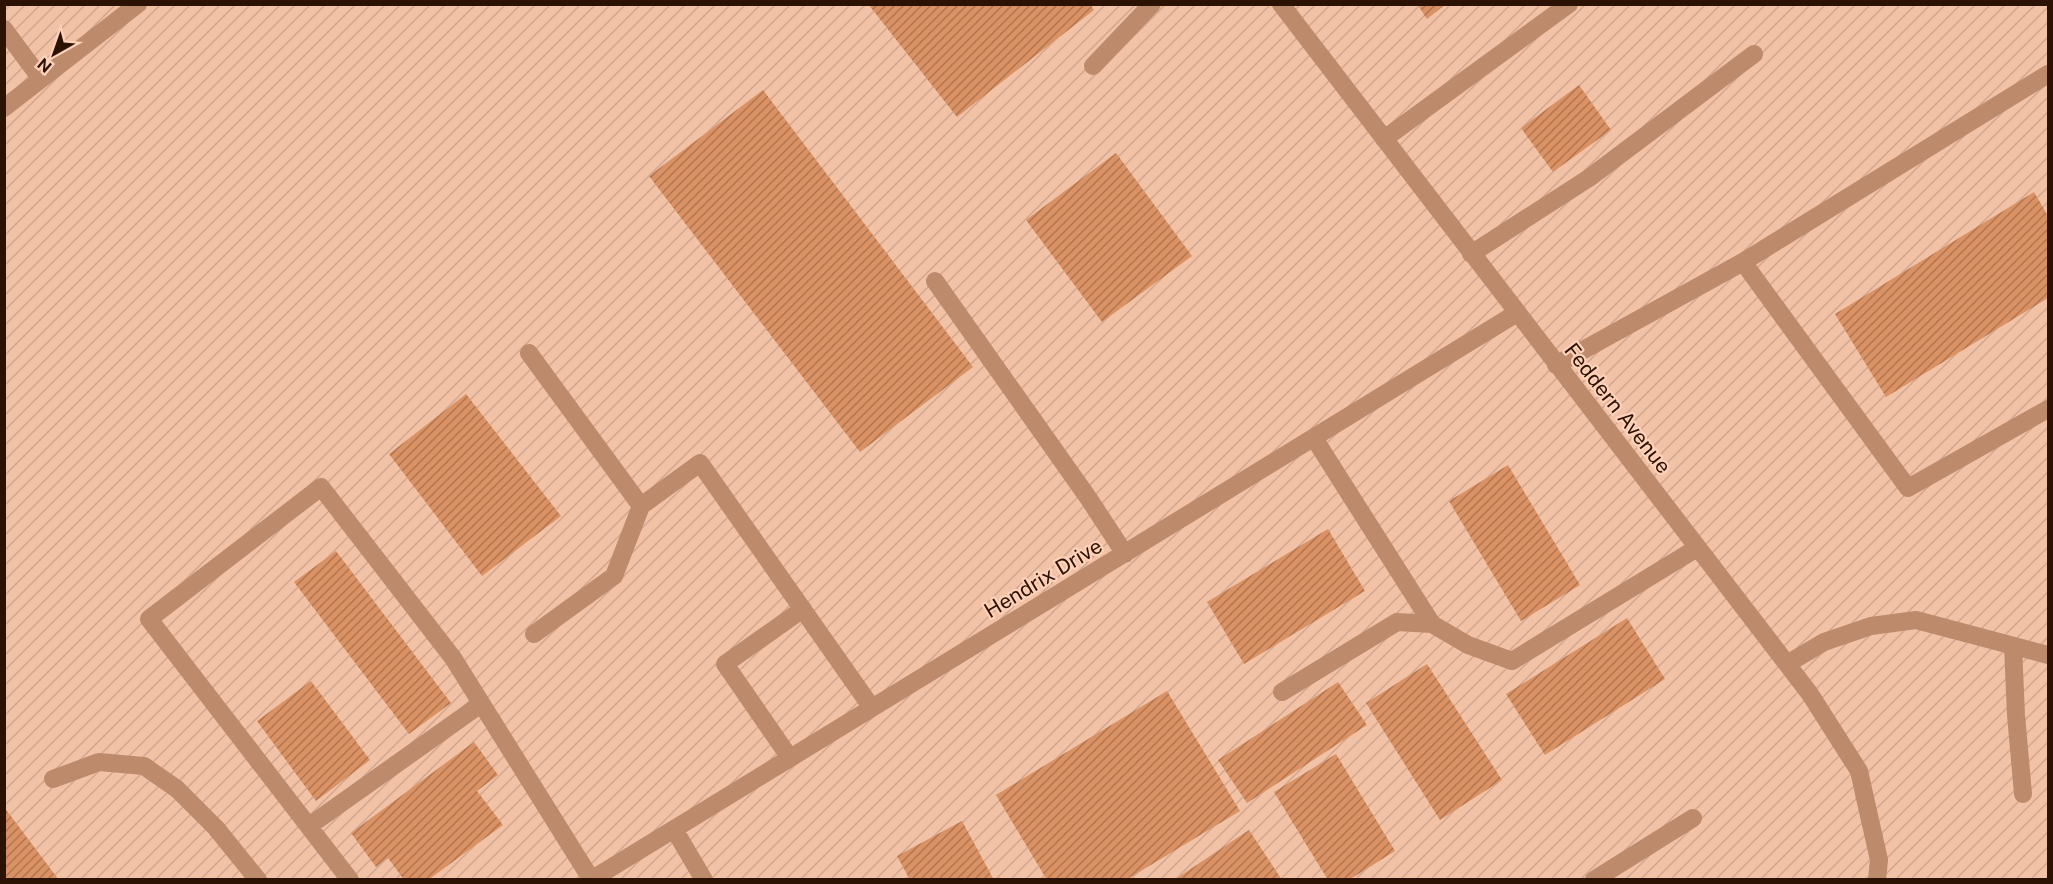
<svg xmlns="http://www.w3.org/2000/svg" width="2053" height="884" font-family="'Public Sans',sans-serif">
  <defs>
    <pattern id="industrial-furrows" width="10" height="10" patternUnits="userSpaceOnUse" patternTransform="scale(1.5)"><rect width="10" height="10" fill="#f2c2a7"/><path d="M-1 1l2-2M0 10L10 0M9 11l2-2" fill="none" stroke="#d0a68e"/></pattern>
    <pattern id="building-hatch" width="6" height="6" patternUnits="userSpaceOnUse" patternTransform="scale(1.5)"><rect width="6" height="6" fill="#da9164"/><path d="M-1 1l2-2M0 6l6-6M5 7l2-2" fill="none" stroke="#b17550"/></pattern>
  </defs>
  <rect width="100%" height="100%" fill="#fed1b8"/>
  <path fill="url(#industrial-furrows)" d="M5 5H2048V879H5Z"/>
  <path fill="url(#building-hatch)" d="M868 4H1090L1094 10 957 117Z
    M1417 4H1446L1427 19Z
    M1579 85 1611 130 1553 172 1521 128Z
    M763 90 973 367 860 452 649 176Z
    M1116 153 1192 256 1102 322 1026 220Z
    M2034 192 2048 216V298L1886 397 1835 314Z
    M466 394 561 516 482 576 389 454Z
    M1508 465 1580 585 1521 621 1449 501Z
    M1328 529 1365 591 1244 664 1207 602Z
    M336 551 451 703 409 734 294 582Z
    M1627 618 1665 679 1545 755 1506 694Z
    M1427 664 1502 780 1440 820 1366 703Z
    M311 681 370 760 316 801 257 721Z
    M1338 682 1367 725 1247 803 1218 760Z
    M1167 691 1240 811 1126 880H1047L996 795Z
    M474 742 498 775 477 791 503 825 428 880H404L388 858 376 867 351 833Z
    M1336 754 1395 851 1349 880H1328L1274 792Z
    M4 807 59 880H4Z
    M962 821 994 880H910L897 856Z
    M1249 830 1282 880H1174Z"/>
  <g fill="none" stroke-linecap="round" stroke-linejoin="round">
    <path stroke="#bd8a6c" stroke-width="18" d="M1281 4 1810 694 1859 771 1879 860 1877 880
      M4 29 41 79
      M1093 66 1152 4
      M4 108 138 4
      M1384 139 1569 4
      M1471 254 1589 178 1754 54
      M1743 262 1908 488 2048 409
      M935 281 1089 499 1125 554
      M529 353 641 506 700 463 872 708
      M1556 365 1743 262 2048 74V76
      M1314 438 1432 624
      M534 634 614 576 641 506
      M2013 646 2016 715 2023 794
      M1787 664 1824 642 1871 626 1916 620 2048 655
      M1282 692 1397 622 1432 624 1468 645 1512 661 1697 548
      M790 758 725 664 803 609
      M53 779 99 762 144 766 177 789 216 828 258 880
      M309 826 481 704
      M674 829 704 880
      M350 880 149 619 321 487 453 658 591 879
      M591 880 1517 313
      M1594 880 1693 818"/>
  </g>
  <g text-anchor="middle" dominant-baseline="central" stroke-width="4.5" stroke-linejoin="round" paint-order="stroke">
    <g font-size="21" fill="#2c1202" stroke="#fed1b8">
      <text transform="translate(1618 408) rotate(52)">Feddern Avenue</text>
      <text transform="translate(1043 578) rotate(-31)">Hendrix Drive</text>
    </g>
  </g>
  <rect width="2053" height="884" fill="none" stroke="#2c1202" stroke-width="12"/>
  <g transform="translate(54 54) rotate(220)" stroke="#fed1b8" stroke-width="4.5" paint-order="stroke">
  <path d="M0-4.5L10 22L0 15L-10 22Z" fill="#2c1202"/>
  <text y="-9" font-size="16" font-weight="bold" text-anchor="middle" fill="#2c1202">N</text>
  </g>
</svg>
